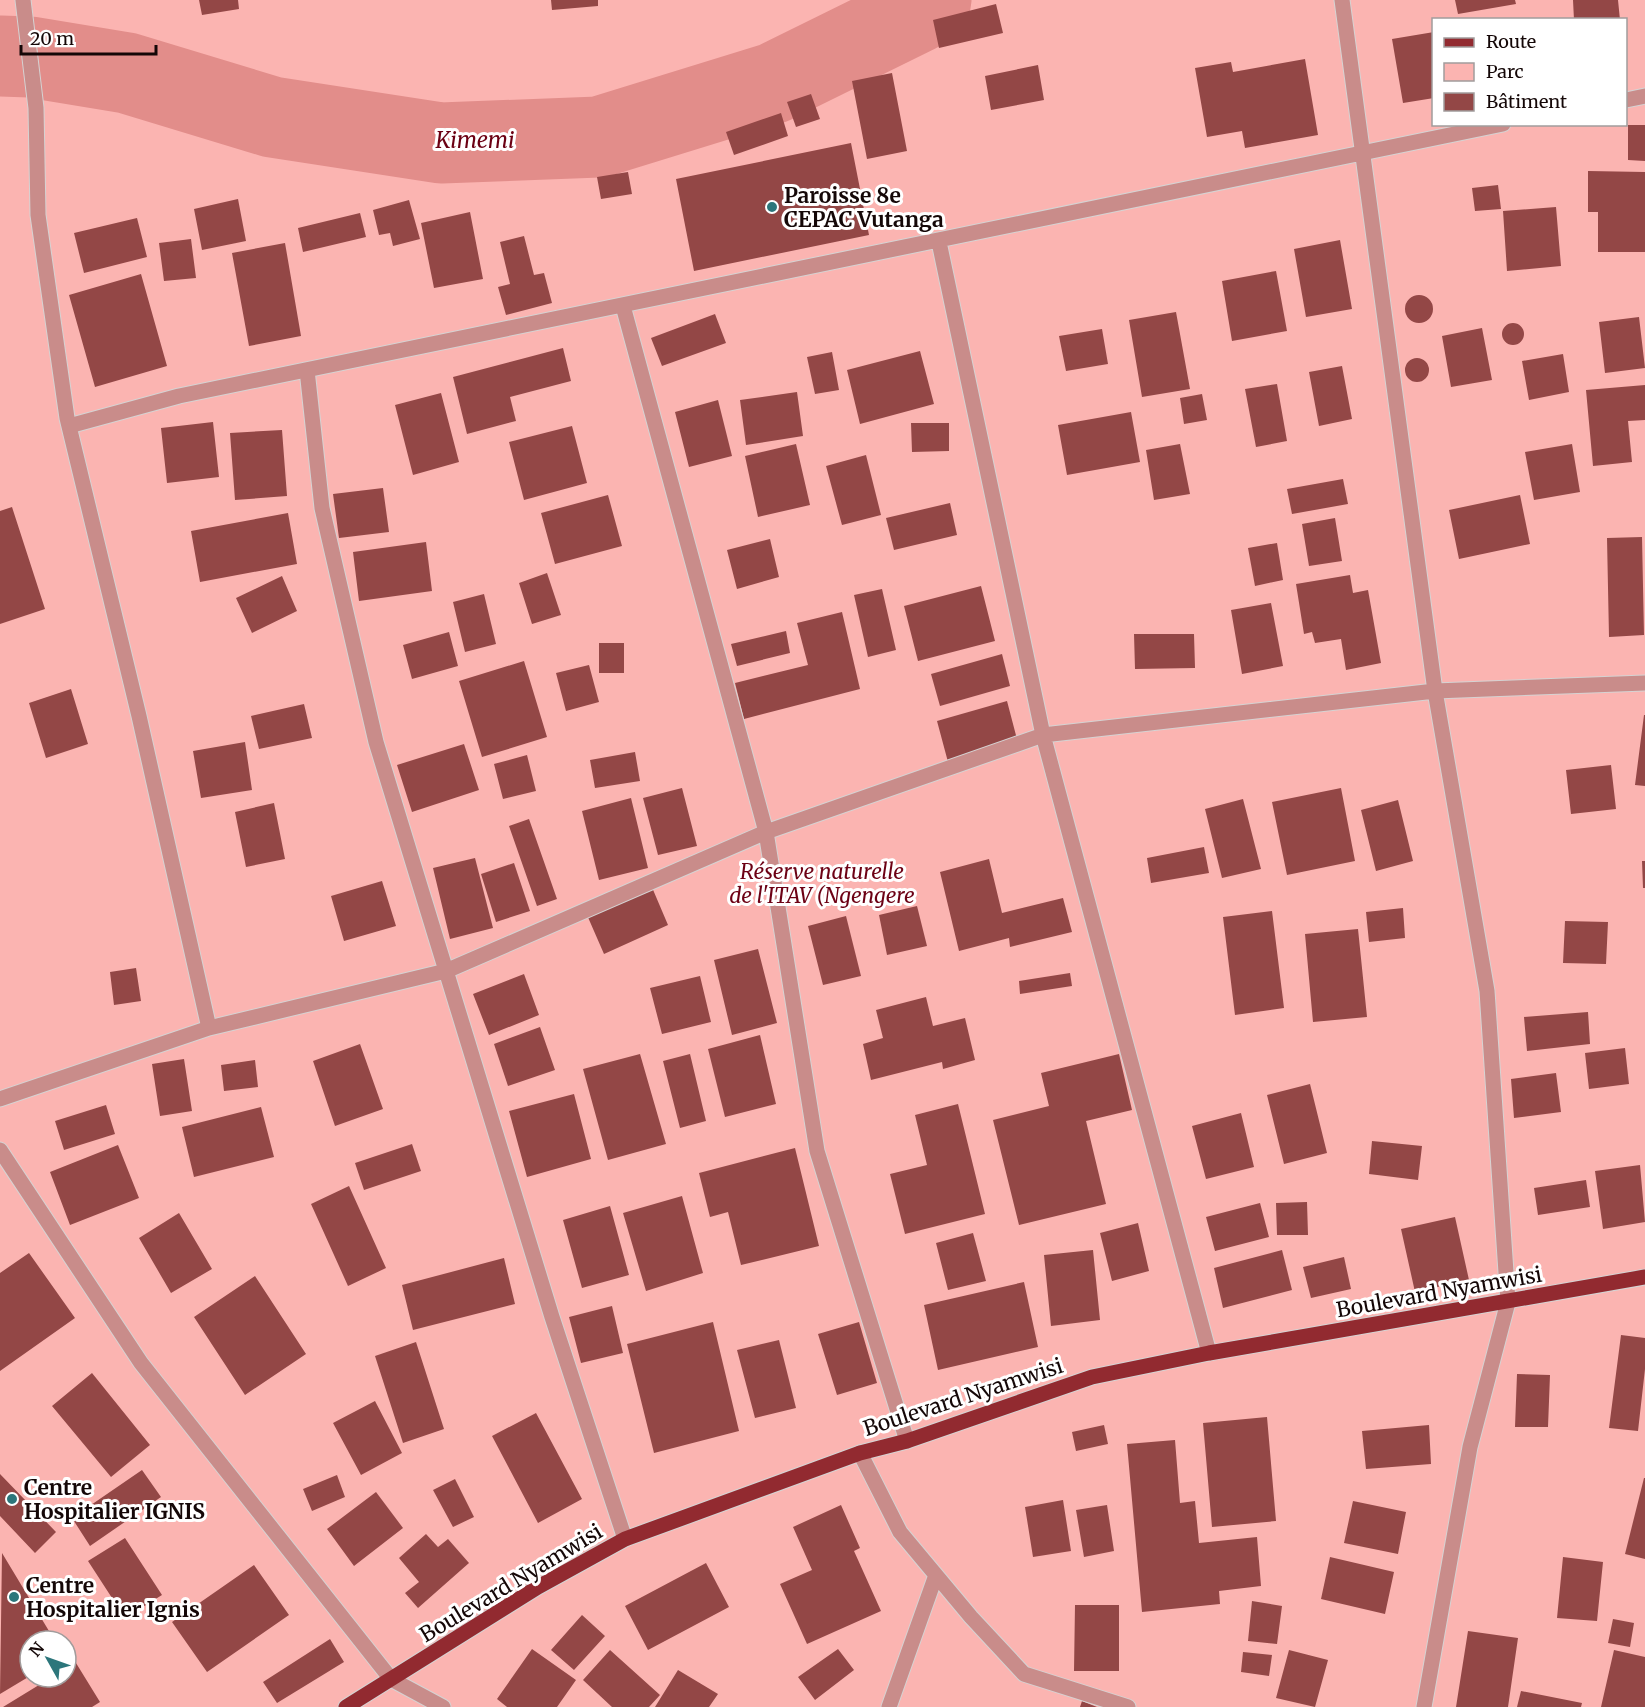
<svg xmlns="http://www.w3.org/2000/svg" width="1645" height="1707" font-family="Merriweather,serif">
  <rect width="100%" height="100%" fill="#fafafa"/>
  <path fill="#fbb4b1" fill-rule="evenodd" d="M0 0H1645V1707H0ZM1434 20H1626V124H1434ZM30 1641H66V1677H30Z"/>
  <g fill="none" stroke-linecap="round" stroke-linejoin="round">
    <path stroke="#e28d8a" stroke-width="81" d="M0 56 30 57 127 73 272 117 441 143 599 137 774 83 918 12 931 0"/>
  </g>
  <path fill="#934746" d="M199 0H238L239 9 202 15Z
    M551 0H598V6L552 10Z
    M1455 0H1515L1516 4 1458 14Z
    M1573 0H1618L1620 20H1574Z
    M996 4 1003 33 939 48 933 20Z
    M1434 32V98L1403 103 1392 39Z
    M1305 59 1318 135 1245 148 1242 131 1207 137 1195 68 1231 62 1233 72Z
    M1038 65 1044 100 991 110 985 76Z
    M892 73 907 151 867 159 852 81Z
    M811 94 820 119 796 127 787 102Z
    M781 113 788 136 734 155 726 132Z
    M1628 125H1645V161L1628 160Z
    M851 143 869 235 694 271 676 179Z
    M1588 171 1645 172V252H1598V212H1588Z
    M628 172 632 194 601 199 597 177Z
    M1498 185 1501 209 1475 211 1472 188Z
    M238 199 246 241 202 250 194 209Z
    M409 200 420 239 393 246 390 233 379 235 373 210Z
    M1556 207 1561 266 1507 271 1503 211Z
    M470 212 483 279 434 288 421 223Z
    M360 213 366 237 303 252 298 228Z
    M137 218 147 257 84 273 74 233Z
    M524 236 534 275 544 273 552 303 506 315 498 287 510 284 500 242Z
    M191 239 196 278 164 281 159 243Z
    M1340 240 1352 309 1306 317 1294 249Z
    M285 243 301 336 249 346 232 253Z
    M1276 271 1287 331 1232 341 1222 281Z
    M141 274 167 366 95 387 69 295Z
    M1405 309a14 14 0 1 1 28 0a14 14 0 1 1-28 0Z
    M1176 312 1190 389 1142 397 1129 320Z
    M715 314 726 343 662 366 651 338Z
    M1639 317 1645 368 1605 373 1599 322Z
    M1502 334a11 11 0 1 1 22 0a11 11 0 1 1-22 0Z
    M1482 328 1492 380 1451 387 1442 336Z
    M1102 329 1108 364 1066 371 1059 336Z
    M563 348 571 381 510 397 516 421 467 434 453 377Z
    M920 351 934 404 860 424 847 370Z
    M832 352 839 390 815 394 807 357Z
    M1563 354 1569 392 1529 400 1522 361Z
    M1405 370a12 12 0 1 1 24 0a12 12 0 1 1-24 0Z
    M1342 366 1352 419 1319 426 1309 372Z
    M1277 384 1287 441 1256 447 1245 389Z
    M1645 385V420L1628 421 1632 462 1593 466 1586 390Z
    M797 392 803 436 746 445 740 400Z
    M441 393 459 462 413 475 395 405Z
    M1202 394 1207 420 1184 424 1180 398Z
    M718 400 732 456 689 467 675 412Z
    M1131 412 1140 462 1067 475 1058 425Z
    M213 422 219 477 167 483 161 428Z
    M911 423H949V451L912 452Z
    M572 426 587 483 524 500 509 442Z
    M282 430 287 496 235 500 230 433Z
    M796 444 810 505 758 517 745 456Z
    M1180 444 1190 494 1154 500 1146 450Z
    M1572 444 1580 492 1534 500 1525 452Z
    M866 455 881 515 842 525 826 466Z
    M1343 479 1348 504 1292 514 1287 489Z
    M383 488 389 532 339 538 333 494Z
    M608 495 622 546 555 564 541 513Z
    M1520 495 1530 544 1459 559 1449 510Z
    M950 503 957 535 894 550 886 518Z
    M12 507 45 609 0 624V511Z
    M288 513 297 564 200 582 191 531Z
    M1335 518 1342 561 1309 566 1302 524Z
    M1642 537 1644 635 1609 637 1607 538Z
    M770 539 779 577 737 589 727 550Z
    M426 542 432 591 359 601 353 552Z
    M1277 543 1283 580 1255 586 1248 548Z
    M547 573 561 615 532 624 519 583Z
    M1350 575 1353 593 1368 590 1381 663 1346 670 1341 639 1315 643 1312 632 1304 634 1296 584Z
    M282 576 297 611 252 633 236 598Z
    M981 586 995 641 918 661 904 606Z
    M882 589 896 650 868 657 854 595Z
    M484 594 496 644 465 652 453 602Z
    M1271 603 1283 666 1242 674 1231 610Z
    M842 612 860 689 744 719 735 683 808 665 797 623Z
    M786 631 790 653 737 666 731 644Z
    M449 632 458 666 412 679 403 645Z
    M1134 634H1194L1195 668 1135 669Z
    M599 643H624V673H599Z
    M1002 654 1010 686 940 706 931 674Z
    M524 661 547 737 482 757 459 681Z
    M589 665 599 702 566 711 556 673Z
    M71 689 88 744 46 758 29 703Z
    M1007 701 1018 743 948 762 937 721Z
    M304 704 312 738 259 749 251 716Z
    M1644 715H1645V786L1635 785Z
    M245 742 252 790 201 798 193 751Z
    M464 744 479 790 412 812 397 765Z
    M635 752 640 781 595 788 590 760Z
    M527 755 536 791 503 799 494 764Z
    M1611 765 1616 809 1571 814 1566 770Z
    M682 788 697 846 658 855 643 798Z
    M1341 788 1355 861 1287 875 1272 802Z
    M631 798 648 868 599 880 582 811Z
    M1243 799 1261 869 1222 878 1205 809Z
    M1398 800 1413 861 1376 871 1361 810Z
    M274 803 285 859 246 867 235 812Z
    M529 819 557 899 537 906 509 826Z
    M1204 847 1209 873 1151 883 1147 858Z
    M475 858 493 928 450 939 433 868Z
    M989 859 1002 913 1063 898 1072 932 1010 947 1009 938 959 951 940 872Z
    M1642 861H1645V888H1643Z
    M514 863 530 911 496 922 481 874Z
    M382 881 396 926 344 941 331 896Z
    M651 885 668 925 604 954 587 915Z
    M917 906 927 946 887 955 879 915Z
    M1403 908 1405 938 1369 942 1366 912Z
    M1272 911 1284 1008 1235 1015 1223 917Z
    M846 916 861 976 823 985 808 926Z
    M1565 921 1608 922 1606 964 1563 963Z
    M1358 929 1367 1017 1313 1022 1305 934Z
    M758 949 777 1023 732 1035 714 960Z
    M136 968 141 1001 114 1005 110 972Z
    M1070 973 1072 986 1020 994 1019 981Z
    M524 974 539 1015 489 1035 473 994Z
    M700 976 711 1022 662 1034 650 988Z
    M926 997 933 1026 965 1018 975 1060 943 1069 942 1062 871 1080 863 1044 883 1038 876 1010Z
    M1588 1012 1590 1044 1527 1051 1524 1017Z
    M540 1027 555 1070 508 1086 494 1044Z
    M760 1035 776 1104 725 1117 708 1049Z
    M360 1044 383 1109 335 1126 313 1061Z
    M1625 1048 1629 1084 1589 1089 1585 1053Z
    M640 1054 666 1144 608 1160 583 1069Z
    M690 1054 706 1121 680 1128 663 1061Z
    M1119 1054 1132 1110 1086 1121 1106 1204 1019 1225 993 1120 1049 1106 1041 1073Z
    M184 1059 192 1111 160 1116 152 1064Z
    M255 1060 258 1087 224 1091 221 1065Z
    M1556 1073 1561 1112 1514 1118 1511 1079Z
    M1310 1084 1327 1153 1284 1164 1267 1095Z
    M574 1094 591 1159 527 1177 509 1111Z
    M958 1104 985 1214 905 1234 890 1174 927 1165 915 1115Z
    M106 1105 115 1134 64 1150 55 1121Z
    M261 1107 274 1157 194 1177 182 1127Z
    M1241 1113 1254 1167 1206 1179 1192 1126Z
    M1372 1141 1422 1146 1418 1180 1369 1174Z
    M412 1144 421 1171 364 1190 355 1163Z
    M118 1145 139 1198 70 1225 50 1172Z
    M795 1148 819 1246 741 1265 728 1212 710 1217 699 1173Z
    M1640 1165 1645 1222 1603 1229 1595 1171Z
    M1586 1180 1590 1207 1538 1215 1534 1188Z
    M349 1186 386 1268 348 1286 311 1204Z
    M682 1196 703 1273 646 1291 623 1213Z
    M1307 1202 1308 1235H1277L1276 1203Z
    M1260 1203 1269 1237 1215 1251 1206 1217Z
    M610 1206 629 1275 582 1288 563 1220Z
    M179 1213 212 1269 171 1293 139 1238Z
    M1455 1217 1469 1280 1415 1292 1401 1229Z
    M1138 1223 1149 1271 1112 1281 1100 1233Z
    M973 1233 986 1281 948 1290 936 1243Z
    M1093 1250 1100 1320 1051 1326 1044 1255Z
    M1282 1250 1292 1290 1223 1308 1214 1268Z
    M29 1253 75 1318 0 1371V1273Z
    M1344 1257 1351 1289 1311 1298 1303 1267Z
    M504 1258 515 1304 413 1330 402 1285Z
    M255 1276 306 1354 245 1395 194 1317Z
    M1024 1282 1038 1347 938 1370 924 1305Z
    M612 1306 623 1353 581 1363 569 1317Z
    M713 1322 739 1431 654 1453 627 1344Z
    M859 1322 877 1383 837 1395 818 1334Z
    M1621 1335 1645 1338V1369L1638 1431 1609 1428Z
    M779 1340 796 1408 755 1418 737 1350Z
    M416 1342 444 1429 403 1443 375 1356Z
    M92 1373 150 1445 111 1477 52 1406Z
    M1517 1374 1550 1375 1548 1427H1515Z
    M375 1401 402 1453 361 1475 333 1423Z
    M536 1413 582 1499 538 1523 492 1436Z
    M1267 1417 1276 1521 1212 1527 1203 1423Z
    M1104 1425 1108 1444 1076 1451 1072 1432Z
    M1429 1425 1431 1464 1366 1469 1362 1431Z
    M1175 1440 1180 1503 1195 1501 1199 1543 1257 1537 1261 1586 1219 1591 1220 1604 1142 1612 1127 1444Z
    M142 1470 161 1497 90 1546 72 1518Z
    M0 1474 56 1532 35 1553 0 1516Z
    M337 1475 345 1497 312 1511 303 1489Z
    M1644 1478H1645V1559L1625 1554Z
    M455 1479 474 1517 453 1527 433 1490Z
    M376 1492 403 1528 354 1566 327 1529Z
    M1063 1500 1071 1551 1033 1557 1025 1507Z
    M1353 1501 1406 1512 1398 1554 1344 1543Z
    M841 1505 860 1548 854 1551 881 1611 807 1644 780 1584 812 1570 793 1527Z
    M1107 1505 1114 1551 1084 1557 1076 1510Z
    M426 1534 438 1547 448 1539 469 1563 418 1608 405 1593 419 1582 399 1558Z
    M125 1538 162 1595 125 1618 88 1561Z
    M2 1553 55 1641H30V1676L0 1694Z
    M1330 1557 1394 1572 1385 1614 1321 1599Z
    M1563 1557 1603 1562 1597 1621 1557 1618Z
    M706 1563 729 1607 648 1650 625 1606Z
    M254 1565 289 1615 207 1672 172 1622Z
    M1252 1601 1282 1606 1277 1644 1248 1641Z
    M1075 1605H1119V1671H1074Z
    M582 1615 605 1636 574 1670 551 1650Z
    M1613 1619 1634 1623 1630 1647 1608 1643Z
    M1468 1631 1518 1638 1508 1707H1456Z
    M330 1639 344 1662 277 1703 263 1682Z
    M532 1649 576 1680 557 1707H507L497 1699Z
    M838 1649 854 1670 815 1700 798 1677Z
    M610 1650 660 1695 649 1707H612L583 1680Z
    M1289 1650 1328 1660 1315 1707 1276 1698Z
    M1614 1650 1645 1657V1707H1601Z
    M1243 1652 1272 1655 1269 1676 1241 1672Z
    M76 1663 100 1702 92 1707H3L52 1677H66V1669Z
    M678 1670 718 1694 709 1707H655Z
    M1521 1691 1582 1703 1581 1707H1517Z
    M1082 1701 1097 1707H1080Z"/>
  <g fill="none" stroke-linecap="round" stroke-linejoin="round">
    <defs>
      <path id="minor" d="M23 0 36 108 38 215 67 418 139 716 209 1028
        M1342 0 1435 691 1487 991 1508 1302 1470 1447 1424 1707
        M1626 100 1645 96
        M939 242 1043 735 1209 1353
        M623 306 766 832 817 1151 907 1441
        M307 370 322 508 376 742 552 1317 625 1539
        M69 426 179 396 1503 124
        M0 1099 209 1028 446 971 766 832 1043 735 1435 691 1645 683
        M0 1150 141 1363 391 1679 443 1707
        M860 1453 900 1532 971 1617 1024 1674 1128 1707
        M889 1707 936 1575"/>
      <path id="major" d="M346 1707 538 1587 625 1539 860 1453 907 1441 1092 1377 1209 1353 1645 1277"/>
    </defs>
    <use href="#minor" stroke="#d5d3d3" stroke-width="17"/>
    <use href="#major" stroke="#d5d3d3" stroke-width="17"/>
    <use href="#minor" stroke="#c98c8a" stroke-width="15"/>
    <use href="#major" stroke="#922a30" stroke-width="15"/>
  </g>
  <g fill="#2c767b" stroke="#fff" stroke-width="2">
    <circle cx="772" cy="207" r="6"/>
    <circle cx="12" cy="1499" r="6"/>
    <circle cx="14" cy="1597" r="6"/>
  </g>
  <g text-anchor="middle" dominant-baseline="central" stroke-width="6" stroke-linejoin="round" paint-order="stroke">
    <g font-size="21" font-weight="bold" fill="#140707" stroke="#fff" text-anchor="start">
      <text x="784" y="195">Paroisse 8e<tspan x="784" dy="24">CEPAC Vutanga</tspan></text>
      <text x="24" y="1487">Centre<tspan x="24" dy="24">Hospitalier IGNIS</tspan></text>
      <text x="26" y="1585">Centre<tspan x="26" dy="24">Hospitalier Ignis</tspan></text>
    </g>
    <g font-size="21" font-style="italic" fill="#6c0114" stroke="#fff">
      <text x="822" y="871">Réserve naturelle<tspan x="822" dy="24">de l'ITAV (Ngengere</tspan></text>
    </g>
    <g font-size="21" fill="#140707" stroke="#fff">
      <text transform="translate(1439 1292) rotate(-10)">Boulevard Nyamwisi</text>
      <text transform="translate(963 1397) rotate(-18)">Boulevard Nyamwisi</text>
      <text transform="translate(511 1583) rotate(-31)">Boulevard Nyamwisi</text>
    </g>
    <g font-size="22" font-style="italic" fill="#6b0013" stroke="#fff">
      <text x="475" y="140">Kimemi</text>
    </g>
  </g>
  <rect x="1432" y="18" width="195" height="108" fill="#ffffff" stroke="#a19c9c" stroke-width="1.5"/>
  <rect x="1444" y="38" width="30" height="9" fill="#922a30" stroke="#a19c9c" stroke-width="1.5"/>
  <text x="1486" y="48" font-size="18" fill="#140707">Route</text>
  <rect x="1444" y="63" width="30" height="18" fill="#fbb4b1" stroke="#a19c9c" stroke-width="1.5"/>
  <text x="1486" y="78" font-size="18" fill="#140707">Parc</text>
  <rect x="1444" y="93" width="30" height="18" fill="#934746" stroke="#a19c9c" stroke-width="1.5"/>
  <text x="1486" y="108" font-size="18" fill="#140707">Bâtiment</text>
  <g transform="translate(48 1659) rotate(310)"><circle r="28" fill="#ffffff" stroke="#a19c9c" stroke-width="1.5"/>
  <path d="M0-4.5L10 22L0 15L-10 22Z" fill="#2c767b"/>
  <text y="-9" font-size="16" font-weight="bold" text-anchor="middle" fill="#140707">N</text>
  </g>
  <path d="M21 45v9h135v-9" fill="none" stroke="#140707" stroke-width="3"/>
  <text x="30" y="45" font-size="18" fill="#140707" stroke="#ffffff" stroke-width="4.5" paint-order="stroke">20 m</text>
</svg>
